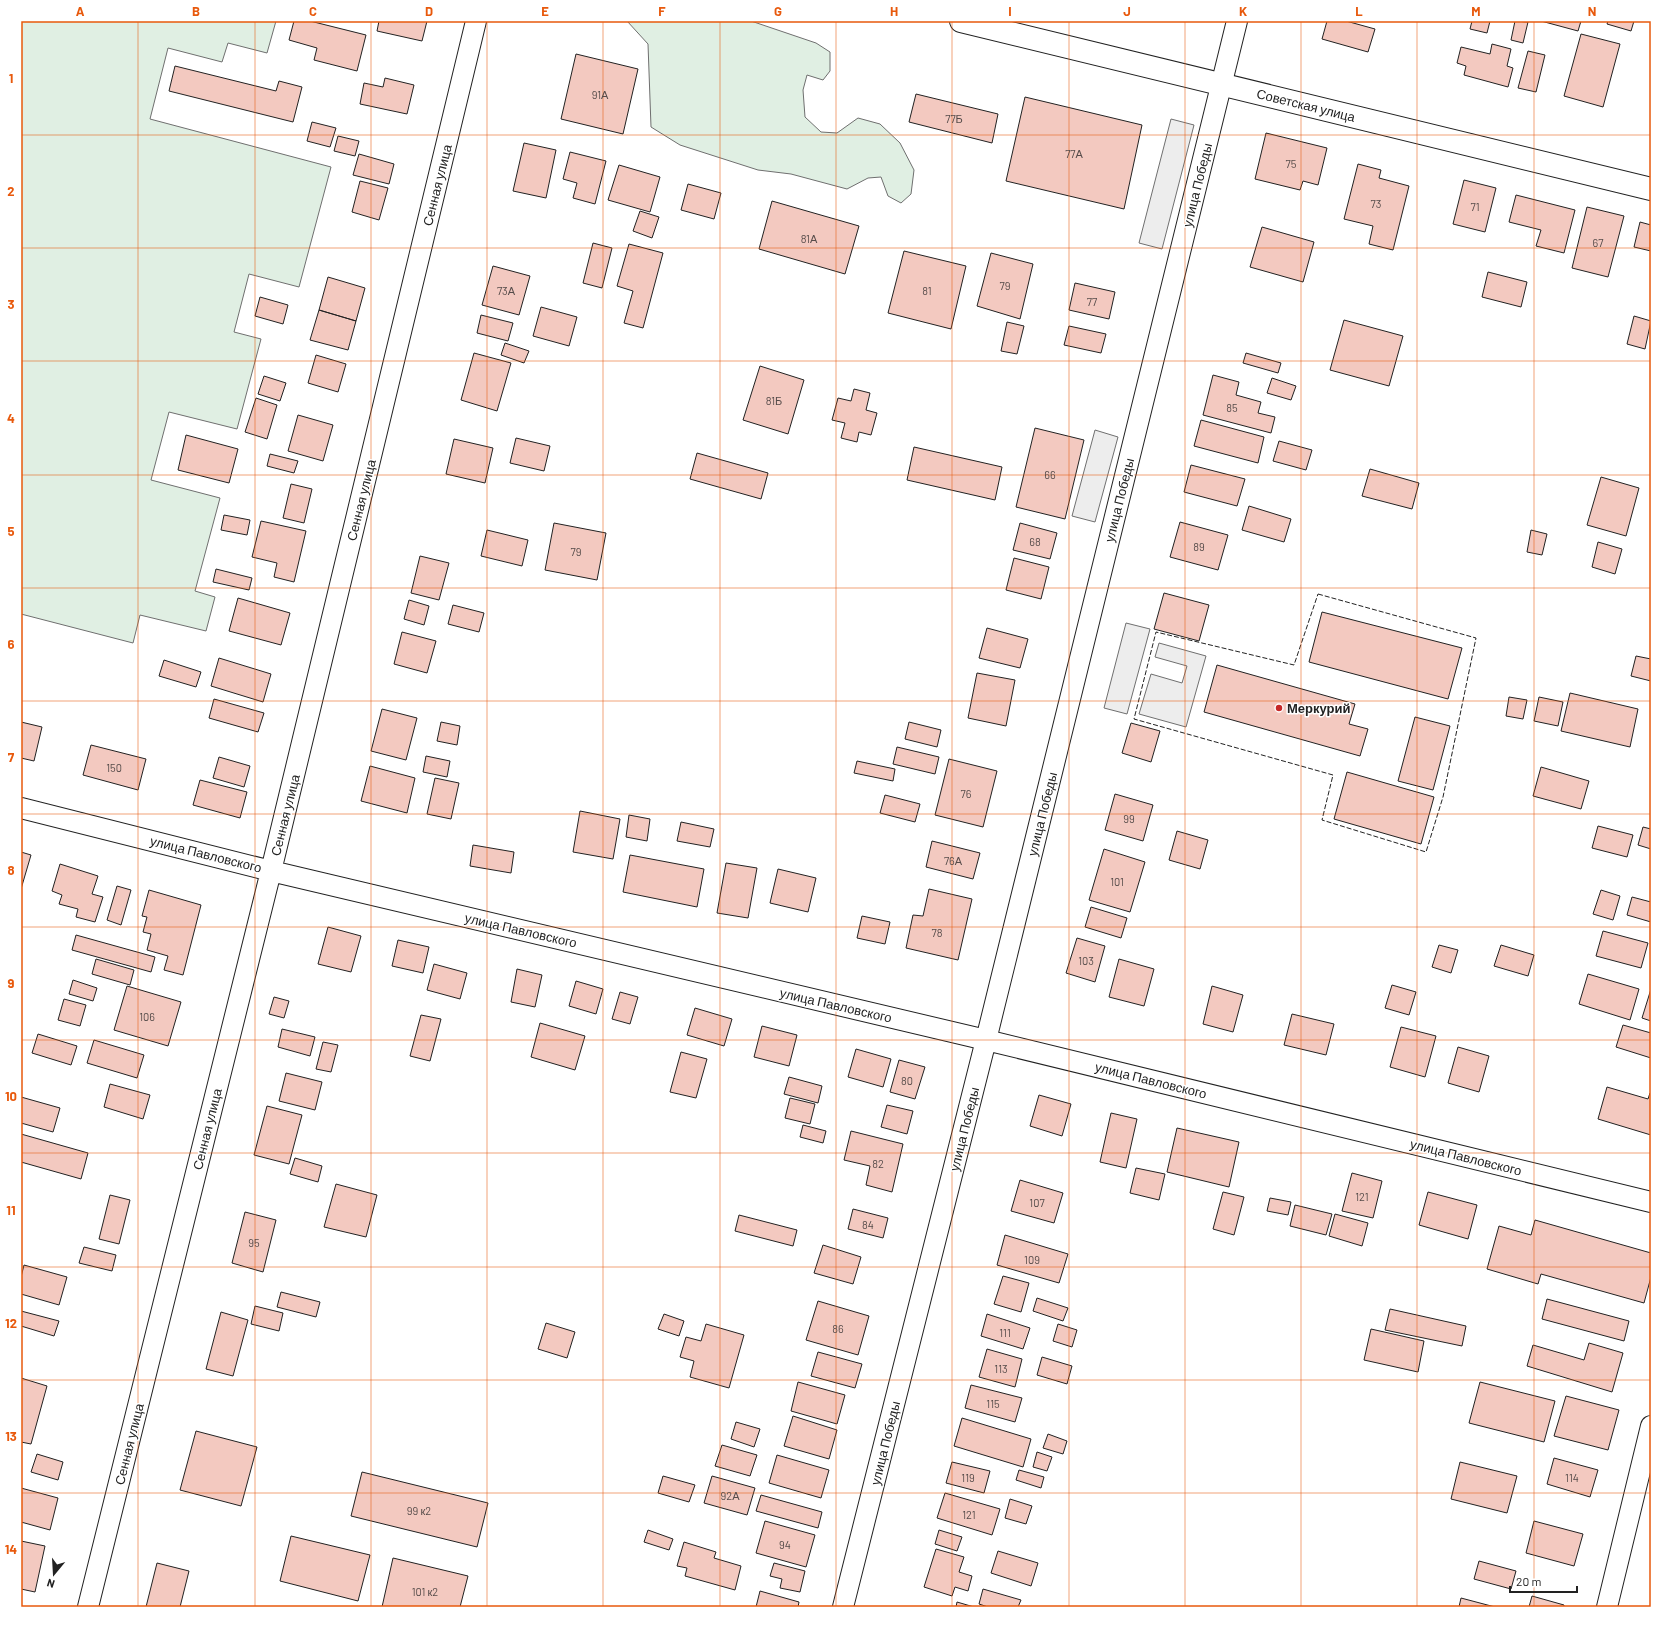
<svg xmlns="http://www.w3.org/2000/svg" width="1672" height="1628" font-family="Barlow,sans-serif">
  <rect width="100%" height="100%" fill="#fff"/>
  <path fill="#e0efe3" stroke="#6f6f6f" d="M21 21H276L267 53 228 43 222 62 168 48 150 119 331 167 299 287 249 274 234 332 261 339 237 429 169 412 151 480 220 498 195 591 215 597 206 631 140 615 133 643 21 614Z
    M627 21H751L816 43 830 52V71L823 80 807 75 803 90 805 117 821 132 837 133 858 118 880 124 900 143 914 170 911 194 901 203 888 196 881 177 868 178 847 189 791 174 758 170 680 145 651 127 648 44Z"/>
  <path fill="#ededed" stroke="#6f6f6f" d="M1171 119 1194 125 1162 249 1139 243Z
    M1095 430 1118 437 1095 522 1072 516Z
    M1126 623 1150 629 1127 714 1104 708Z
    M1159 643 1206 656 1186 727 1139 714 1151 674 1182 683 1187 666 1155 657Z"/>
  <path fill="#f3c9c0" stroke="#222" d="M294 21H310L366 35 357 71 314 60 317 48 289 40Z
    M379 21H427L422 41 377 31Z
    M1327 21H1346L1375 29 1368 52 1322 39Z
    M1472 21H1490L1487 33 1470 29Z
    M1515 21 1528 22 1523 43 1511 40Z
    M1541 21H1581L1578 31Z
    M1608 21H1634L1631 31 1607 24Z
    M1581 34 1620 44 1603 107 1564 96Z
    M1492 44 1511 49 1507 66 1513 68 1508 87 1464 75 1466 66 1457 63 1461 47 1490 54Z
    M1528 51 1545 55 1536 92 1518 88Z
    M576 54 638 69 623 134 561 119Z
    M175 66 276 91 279 81 302 87 293 122 169 91Z
    M385 78 414 85 407 114 360 104 364 83 383 87Z
    M916 94 998 114 992 143 909 122Z
    M1025 97 1142 125 1124 209 1006 181Z
    M312 122 336 128 330 147 307 141Z
    M1266 133 1327 148 1318 185 1303 181 1300 190 1255 179Z
    M338 136 359 141 355 156 334 151Z
    M524 143 556 150 546 198 513 191Z
    M570 152 606 161 595 204 573 198 577 183 563 179Z
    M359 154 394 164 389 184 353 175Z
    M1358 164 1381 170 1379 178 1409 186 1393 250 1369 244 1373 226 1344 219Z
    M619 165 660 177 650 212 608 200Z
    M1464 180 1496 188 1485 232 1453 224Z
    M360 181 388 188 379 220 352 212Z
    M688 184 721 193 714 219 681 210Z
    M1516 195 1575 210 1564 253 1536 246 1541 230 1509 222Z
    M772 201 859 226 845 274 759 249Z
    M1587 207 1624 216 1608 277 1572 268Z
    M640 211 659 217 652 238 633 231Z
    M1640 222 1651 225V251L1634 247Z
    M1262 227 1314 242 1303 282 1250 267Z
    M593 243 612 248 602 288 583 283Z
    M629 244 663 253 643 328 624 323 633 291 617 286Z
    M904 251 966 266 951 329 888 313Z
    M991 253 1033 264 1020 319 977 306Z
    M493 266 530 276 519 315 482 305Z
    M1488 272 1527 282 1521 307 1482 297Z
    M328 277 365 288 356 321 319 310Z
    M1075 283 1115 292 1109 319 1069 310Z
    M260 297 288 305 283 324 255 316Z
    M541 307 577 317 569 346 533 336Z
    M319 310 356 321 348 350 310 340Z
    M481 315 513 323 508 341 477 333Z
    M1634 316 1651 321 1645 349 1627 344Z
    M1344 320 1403 336 1389 386 1330 370Z
    M1007 322 1024 326 1017 354 1001 351Z
    M1069 326 1106 334 1101 353 1064 345Z
    M505 343 529 351 524 363 501 355Z
    M474 353 511 363 497 411 461 400Z
    M1246 353 1281 363 1278 373 1243 363Z
    M316 355 346 364 338 392 308 383Z
    M760 366 804 380 788 434 743 420Z
    M1213 375 1239 382 1236 395 1261 402 1258 413 1275 417 1271 433 1203 415Z
    M264 376 286 383 280 401 258 394Z
    M1272 378 1296 386 1291 400 1267 393Z
    M854 389 870 393 866 410 877 413 871 435 859 432 857 442 841 438 845 423 832 420 838 398 851 401Z
    M256 398 277 405 267 439 245 432Z
    M298 415 333 425 323 461 288 451Z
    M1201 420 1264 437 1258 463 1194 446Z
    M1035 428 1084 440 1065 519 1016 507Z
    M186 435 238 449 229 483 178 470Z
    M516 438 550 446 544 471 510 463Z
    M454 439 493 448 485 483 446 474Z
    M1279 441 1312 450 1306 470 1273 461Z
    M914 447 1002 467 995 500 907 480Z
    M697 453 768 473 761 499 690 479Z
    M270 454 298 461 294 473 267 466Z
    M1191 465 1245 479 1237 506 1184 492Z
    M1370 469 1419 483 1412 509 1362 496Z
    M1601 477 1639 488 1626 536 1587 525Z
    M291 484 312 489 304 523 283 518Z
    M1249 506 1291 519 1284 542 1242 530Z
    M224 515 250 520 247 535 221 530Z
    M261 521 306 531 294 582 274 577 277 563 252 557Z
    M1180 522 1228 535 1218 570 1170 557Z
    M554 523 606 533 597 580 545 570Z
    M1020 523 1057 533 1050 559 1013 550Z
    M487 530 528 540 522 566 481 556Z
    M1531 530 1547 534 1542 555 1527 552Z
    M1598 542 1622 549 1615 574 1592 567Z
    M420 556 449 563 439 600 411 593Z
    M1014 558 1049 567 1041 599 1006 590Z
    M216 569 252 578 249 590 213 582Z
    M1164 593 1209 605 1199 641 1154 629Z
    M238 598 290 613 281 645 229 631Z
    M409 600 429 606 424 625 404 619Z
    M453 605 484 613 479 632 448 624Z
    M1322 612 1462 648 1448 699 1309 662Z
    M987 628 1028 639 1020 668 979 658Z
    M402 632 436 641 427 673 394 664Z
    M1636 656 1651 659V681L1631 676Z
    M219 658 271 674 263 702 211 686Z
    M164 660 201 672 196 687 159 676Z
    M1217 665 1355 704 1349 724 1368 729 1360 756 1204 712Z
    M977 673 1015 680 1006 726 968 718Z
    M1570 693 1638 709 1630 747 1561 731Z
    M1509 697 1527 700 1523 719 1506 716Z
    M1539 697 1563 702 1558 726 1534 721Z
    M214 699 264 713 258 732 209 718Z
    M382 709 417 718 406 760 371 751Z
    M1415 717 1450 726 1433 790 1398 781Z
    M21 722 42 727 34 761 21 758Z
    M441 722 460 726 457 745 437 741Z
    M909 722 941 730 937 747 905 739Z
    M1131 723 1160 731 1151 762 1122 753Z
    M91 745 146 759 138 790 83 775Z
    M897 747 939 757 935 774 893 764Z
    M426 756 450 761 447 777 423 772Z
    M219 757 250 766 244 787 213 778Z
    M949 759 997 771 983 827 935 815Z
    M857 761 895 769 893 781 854 773Z
    M370 766 415 778 407 813 361 801Z
    M1541 767 1589 781 1581 809 1533 796Z
    M1347 772 1434 797 1421 844 1334 819Z
    M435 778 459 783 451 819 427 814Z
    M200 780 247 792 240 818 193 805Z
    M1115 794 1153 805 1143 841 1105 830Z
    M885 795 920 804 915 822 880 813Z
    M580 811 620 819 613 859 573 852Z
    M629 815 650 819 647 841 626 837Z
    M681 822 714 829 710 847 677 841Z
    M1598 826 1633 835 1627 857 1592 848Z
    M1643 827 1651 829V849L1638 845Z
    M1177 831 1208 840 1200 869 1169 860Z
    M932 841 980 853 973 879 926 867Z
    M473 845 514 852 511 873 470 866Z
    M1104 849 1145 862 1130 912 1089 900Z
    M21 852 31 855 21 889Z
    M630 855 704 869 697 907 623 892Z
    M726 863 757 868 748 918 717 913Z
    M60 864 98 876 92 894 103 897 95 922 76 917 78 909 59 904 62 895 52 891Z
    M778 869 816 878 808 912 770 903Z
    M117 886 131 890 121 925 107 920Z
    M929 889 972 899 958 960 906 948 913 915 923 916Z
    M149 890 201 905 183 975 164 970 168 956 147 950 151 934 143 932 147 917 142 916Z
    M1601 890 1620 896 1613 920 1593 914Z
    M1632 897 1651 902V922L1627 915Z
    M1091 907 1127 918 1121 938 1085 927Z
    M862 916 890 922 885 944 857 938Z
    M328 927 361 936 351 972 318 964Z
    M1603 931 1648 943 1641 968 1596 956Z
    M76 935 155 957 151 972 72 950Z
    M1077 938 1105 946 1095 982 1066 973Z
    M398 940 429 947 423 973 392 966Z
    M1439 945 1458 950 1451 973 1432 967Z
    M1501 945 1534 955 1528 976 1494 966Z
    M96 959 134 970 130 985 92 974Z
    M1119 959 1154 969 1144 1006 1109 997Z
    M434 964 467 973 460 999 427 990Z
    M517 969 542 975 535 1007 511 1002Z
    M1588 974 1639 989 1630 1020 1579 1004Z
    M73 980 97 988 93 1001 69 994Z
    M576 981 603 989 596 1014 569 1006Z
    M1392 985 1416 992 1409 1015 1385 1008Z
    M127 986 181 1002 168 1046 114 1030Z
    M1212 986 1243 995 1233 1032 1203 1024Z
    M1651 989V1021L1642 1018Z
    M620 992 638 997 630 1024 612 1019Z
    M274 997 289 1001 284 1018 269 1014Z
    M64 999 86 1005 80 1026 58 1020Z
    M695 1008 732 1019 724 1046 687 1035Z
    M1292 1014 1334 1024 1326 1055 1284 1045Z
    M421 1015 441 1019 430 1061 410 1056Z
    M540 1023 585 1036 575 1070 531 1057Z
    M1623 1025 1651 1033V1058L1616 1047Z
    M762 1026 797 1035 789 1066 754 1057Z
    M1401 1027 1436 1036 1425 1077 1390 1067Z
    M282 1029 315 1037 310 1056 278 1047Z
    M38 1034 77 1046 71 1065 32 1053Z
    M94 1040 144 1055 137 1078 87 1063Z
    M323 1042 338 1045 331 1072 316 1069Z
    M1458 1047 1489 1056 1479 1092 1448 1083Z
    M856 1049 891 1059 883 1087 848 1077Z
    M681 1052 707 1059 696 1098 670 1092Z
    M899 1060 925 1067 915 1099 890 1092Z
    M286 1073 322 1082 315 1110 279 1101Z
    M789 1077 822 1086 818 1103 784 1094Z
    M110 1084 150 1095 143 1119 104 1107Z
    M1607 1087 1648 1099 1650 1093H1651V1135L1598 1119Z
    M1039 1095 1071 1104 1062 1136 1030 1126Z
    M21 1097 60 1108 53 1132 21 1123Z
    M790 1098 815 1104 810 1124 785 1118Z
    M887 1105 913 1111 907 1134 881 1127Z
    M267 1106 302 1115 289 1164 254 1155Z
    M1111 1113 1137 1119 1126 1168 1100 1162Z
    M803 1125 826 1131 823 1143 800 1137Z
    M1177 1128 1239 1142 1229 1187 1167 1172Z
    M851 1131 903 1144 892 1192 866 1185 870 1166 844 1160Z
    M21 1134 88 1153 81 1179 21 1162Z
    M295 1158 322 1166 318 1182 290 1174Z
    M1136 1168 1165 1174 1159 1200 1130 1193Z
    M1352 1173 1382 1181 1373 1218 1342 1211Z
    M1020 1180 1063 1193 1054 1223 1011 1211Z
    M336 1184 377 1195 366 1237 324 1227Z
    M1223 1192 1244 1197 1234 1235 1213 1229Z
    M1428 1192 1477 1205 1468 1239 1419 1225Z
    M110 1195 130 1200 119 1244 99 1239Z
    M1270 1198 1291 1202 1288 1215 1267 1211Z
    M1295 1205 1332 1214 1326 1235 1290 1226Z
    M853 1209 888 1218 883 1238 848 1229Z
    M245 1212 276 1220 263 1272 232 1263Z
    M1335 1214 1368 1223 1362 1246 1329 1236Z
    M739 1215 797 1230 793 1246 735 1231Z
    M1535 1220 1651 1253V1277L1644 1303 1541 1274 1538 1284 1487 1269 1499 1226 1531 1235Z
    M1005 1235 1068 1254 1059 1283 997 1265Z
    M823 1245 861 1257 853 1284 814 1273Z
    M84 1247 116 1255 112 1271 79 1263Z
    M24 1265 67 1277 59 1305 21 1294V1277Z
    M1003 1276 1029 1283 1021 1312 994 1304Z
    M281 1292 320 1302 316 1317 277 1307Z
    M1037 1298 1068 1308 1063 1321 1033 1311Z
    M1547 1299 1629 1321 1624 1341 1542 1319Z
    M818 1301 869 1316 858 1355 806 1340Z
    M255 1306 283 1313 279 1331 251 1324Z
    M1390 1309 1466 1326 1462 1346 1385 1330Z
    M21 1311 59 1321 54 1336 21 1326Z
    M221 1312 248 1320 233 1376 206 1369Z
    M664 1314 684 1321 679 1336 658 1329Z
    M987 1314 1030 1328 1023 1349 981 1336Z
    M546 1323 575 1332 567 1358 538 1349Z
    M706 1324 744 1335 729 1388 690 1377 694 1361 680 1357 686 1337 701 1341Z
    M1058 1324 1077 1330 1072 1347 1053 1341Z
    M1371 1329 1424 1341 1418 1372 1364 1360Z
    M1589 1343 1623 1353 1612 1392 1527 1366 1533 1345 1584 1360Z
    M987 1349 1022 1359 1015 1387 979 1377Z
    M818 1352 862 1364 855 1388 811 1376Z
    M1042 1357 1072 1366 1067 1384 1037 1375Z
    M21 1378 47 1386 31 1444 21 1442Z
    M798 1382 845 1395 837 1424 791 1411Z
    M1480 1382 1555 1401 1544 1442 1469 1423Z
    M971 1385 1022 1398 1015 1422 965 1408Z
    M1566 1396 1619 1410 1608 1450 1554 1436Z
    M793 1416 837 1430 829 1459 784 1446Z
    M962 1418 1031 1439 1023 1467 954 1446Z
    M736 1422 760 1429 754 1447 731 1439Z
    M196 1431 257 1447 241 1506 180 1490Z
    M1048 1434 1067 1441 1063 1454 1043 1448Z
    M722 1445 757 1455 750 1476 715 1466Z
    M1037 1452 1052 1457 1047 1471 1033 1467Z
    M37 1454 63 1462 58 1480 31 1472Z
    M777 1455 829 1470 821 1498 769 1483Z
    M1554 1458 1598 1470 1590 1497 1547 1484Z
    M952 1462 990 1471 984 1493 946 1483Z
    M1460 1462 1517 1476 1507 1513 1451 1499Z
    M1019 1470 1044 1477 1041 1488 1016 1480Z
    M362 1472 488 1503 477 1547 351 1516Z
    M663 1476 695 1485 689 1502 658 1493Z
    M712 1476 755 1488 747 1515 704 1503Z
    M21 1488 58 1498 50 1530 21 1522Z
    M945 1493 1000 1509 992 1535 937 1518Z
    M761 1495 822 1512 818 1528 756 1511Z
    M1010 1499 1032 1506 1026 1524 1005 1518Z
    M765 1521 815 1535 806 1567 756 1553Z
    M1534 1521 1583 1534 1574 1566 1526 1553Z
    M648 1530 673 1539 669 1550 644 1542Z
    M939 1530 962 1537 957 1551 935 1544Z
    M291 1536 370 1555 358 1601 280 1581Z
    M21 1541 45 1546 35 1592 21 1589Z
    M684 1542 716 1552 714 1558 741 1566 735 1590 685 1576 687 1568 677 1566Z
    M936 1549 964 1557 959 1572 972 1576 968 1591 955 1587 952 1596 924 1587Z
    M998 1551 1038 1563 1031 1586 991 1573Z
    M393 1558 468 1576 460 1607H382Z
    M1479 1561 1516 1571 1511 1589 1474 1579Z
    M157 1563 189 1571 180 1607H146Z
    M774 1563 805 1571 800 1592 780 1588 782 1579 770 1576Z
    M983 1589 1021 1600 1018 1607H988L979 1604Z
    M760 1591 799 1602 798 1607H756Z
    M1532 1596 1564 1605V1607H1529Z
    M1461 1598 1495 1607H1459Z
    M957 1602 974 1607H956Z"/>
  <g fill="none" stroke-linecap="round" stroke-linejoin="round">
    <defs>
      <path id="street" d="M21 808 271 871 986 1040 1651 1202
        M88 1607 271 871 476 21
        M843 1607 986 1040 1237 21
        M1607 1607 1651 1426"/>
      <path id="secondary" d="M961 21 1651 189"/>
    </defs>
    <use href="#street" stroke="#222" stroke-width="22"/>
    <use href="#secondary" stroke="#222" stroke-width="24"/>
    <use href="#street" stroke="#fff" stroke-width="20"/>
    <use href="#secondary" stroke="#fff" stroke-width="22"/>
    <path stroke="#222" stroke-width="1" stroke-dasharray="5 2" stroke-linecap="butt" d="M1318 594 1476 638 1443 797 1426 852 1322 820 1333 775 1134 719 1156 632 1294 665Z"/>
  </g>
  <path fill="none" stroke="#e8590c" stroke-width="1" stroke-opacity="0.55" d="M138 21V1607M255 21V1607M371 21V1607M487 21V1607M603 21V1607M720 21V1607M836 21V1607M952 21V1607M1069 21V1607M1185 21V1607M1301 21V1607M1417 21V1607M1534 21V1607M21 135H1651M21 248H1651M21 361H1651M21 475H1651M21 588H1651M21 701H1651M21 814H1651M21 927H1651M21 1040H1651M21 1153H1651M21 1267H1651M21 1380H1651M21 1493H1651"/>
  <circle fill="#c62828" stroke="#fff" stroke-width="1.5" cx="1279" cy="708" r="4"/>
  <g text-anchor="middle" dominant-baseline="central" stroke-width="3" stroke-linejoin="round" paint-order="stroke">
    <g font-size="11" fill="#564c4a">
      <text x="600" y="94">91А</text>
      <text x="954" y="118">77Б</text>
      <text x="1074" y="153">77А</text>
      <text x="1291" y="163">75</text>
      <text x="1376" y="203">73</text>
      <text x="1475" y="206">71</text>
      <text x="809" y="238">81А</text>
      <text x="1598" y="242">67</text>
      <text x="1005" y="285">79</text>
      <text x="506" y="290">73А</text>
      <text x="927" y="290">81</text>
      <text x="1092" y="301">77</text>
      <text x="774" y="400">81Б</text>
      <text x="1232" y="407">85</text>
      <text x="1050" y="474">66</text>
      <text x="1035" y="541">68</text>
      <text x="1199" y="546">89</text>
      <text x="576" y="551">79</text>
      <text x="114" y="767">150</text>
      <text x="966" y="793">76</text>
      <text x="1129" y="818">99</text>
      <text x="953" y="860">76А</text>
      <text x="1117" y="881">101</text>
      <text x="937" y="932">78</text>
      <text x="1086" y="960">103</text>
      <text x="147" y="1016">106</text>
      <text x="907" y="1080">80</text>
      <text x="878" y="1163">82</text>
      <text x="1362" y="1196">121</text>
      <text x="1037" y="1202">107</text>
      <text x="868" y="1224">84</text>
      <text x="254" y="1242">95</text>
      <text x="1032" y="1259">109</text>
      <text x="838" y="1328">86</text>
      <text x="1005" y="1332">111</text>
      <text x="1001" y="1368">113</text>
      <text x="993" y="1403">115</text>
      <text x="968" y="1477">119</text>
      <text x="1572" y="1477">114</text>
      <text x="730" y="1495">92А</text>
      <text x="419" y="1510">99 к2</text>
      <text x="969" y="1514">121</text>
      <text x="785" y="1544">94</text>
      <text x="425" y="1591">101 к2</text>
    </g>
    <g font-size="13" fill="#222" stroke="#fff">
      <text transform="translate(1306 105) rotate(14)">Советская улица</text>
      <text transform="translate(437 185) rotate(-76)">Сенная улица</text>
      <text transform="translate(1197 185) rotate(-76)">улица Победы</text>
      <text transform="translate(361 500) rotate(-76)">Сенная улица</text>
      <text transform="translate(1119 500) rotate(-76)">улица Победы</text>
      <text transform="translate(1042 814) rotate(-76)">улица Победы</text>
      <text transform="translate(285 815) rotate(-76)">Сенная улица</text>
      <text transform="translate(206 854) rotate(14)">улица Павловского</text>
      <text transform="translate(521 930) rotate(13)">улица Павловского</text>
      <text transform="translate(836 1005) rotate(13)">улица Павловского</text>
      <text transform="translate(1151 1080) rotate(14)">улица Павловского</text>
      <text transform="translate(207 1129) rotate(-76)">Сенная улица</text>
      <text transform="translate(964 1129) rotate(-76)">улица Победы</text>
      <text transform="translate(1466 1157) rotate(14)">улица Павловского</text>
      <text transform="translate(885 1443) rotate(-76)">улица Победы</text>
      <text transform="translate(129 1444) rotate(-76)">Сенная улица</text>
    </g>
    <g font-size="13" font-weight="bold" fill="#222" stroke="#fff" text-anchor="start">
      <text x="1287" y="708">Меркурий</text>
    </g>
  </g>
  <rect width="1672" height="1628" fill="none" stroke="#ffffff" stroke-width="44"/>
  <g transform="translate(54 1574) rotate(198)" stroke="#ffffff" stroke-width="3" paint-order="stroke">
  <path d="M0-3L7 15L0 10L-7 15Z" fill="#222222"/>
  <text y="-6" font-size="11" font-weight="bold" text-anchor="middle" fill="#222222">N</text>
  </g>
  <path d="M1510 1586v6h67v-6" fill="none" stroke="#222222" stroke-width="2"/>
  <text x="1516" y="1586" font-size="12" fill="#222222" stroke="#ffffff" stroke-width="3" paint-order="stroke">20 m</text>
  <rect x="22" y="22" width="1628" height="1584" fill="none" stroke="#e8590c" stroke-width="1.5"/>
  <g font-size="13" text-anchor="middle" font-weight="bold" fill="#e8590c">
    <text x="80" y="16">A</text>
    <text x="196" y="16">B</text>
    <text x="313" y="16">C</text>
    <text x="429" y="16">D</text>
    <text x="545" y="16">E</text>
    <text x="662" y="16">F</text>
    <text x="778" y="16">G</text>
    <text x="894" y="16">H</text>
    <text x="1010" y="16">I</text>
    <text x="1127" y="16">J</text>
    <text x="1243" y="16">K</text>
    <text x="1359" y="16">L</text>
    <text x="1476" y="16">M</text>
    <text x="1592" y="16">N</text>
    <text x="11" y="83">1</text>
    <text x="11" y="196">2</text>
    <text x="11" y="309">3</text>
    <text x="11" y="423">4</text>
    <text x="11" y="536">5</text>
    <text x="11" y="649">6</text>
    <text x="11" y="762">7</text>
    <text x="11" y="875">8</text>
    <text x="11" y="988">9</text>
    <text x="11" y="1101">10</text>
    <text x="11" y="1215">11</text>
    <text x="11" y="1328">12</text>
    <text x="11" y="1441">13</text>
    <text x="11" y="1554">14</text>
  </g>
</svg>
